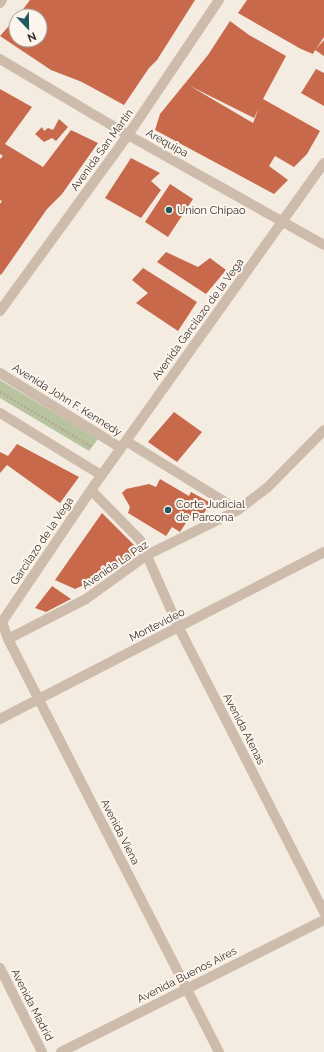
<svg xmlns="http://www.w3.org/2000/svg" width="324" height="1052" font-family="Raleway,sans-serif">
  <rect width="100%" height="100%" fill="#f4ebe1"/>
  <path fill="#b8c4a0" d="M0 380 98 439 89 451 0 398Z"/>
  <path fill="#c8694b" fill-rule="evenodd" d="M30 0H195L157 60 149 68 124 105 82 82 51 70 0 36 16 18V40H40V16H18Z
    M247 0H324V37L316 49 324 40V56L315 50 313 54 301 49 238 13Z
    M230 21 249 35 286 56 263 99 320 131 307 154 294 167 275 156 269 166 288 180 274 194 155 130 160 114 208 55ZM190 86 254 118 259 108 253 123Z
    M316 69 324 73V106L301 93Z
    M0 89 32 107 5 144 43 167 71 130 98 143 62 194 47 209 1 275 0 274V204L2 201 0 200V159L3 156 0 154Z
    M59 119 68 127 56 141 52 138 44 142 35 134 42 127 44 131 48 128 53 130Z
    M131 158 160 173 151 181 161 190 141 218 105 198Z
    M170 184 193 199 168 237 145 222Z
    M166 252 198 267 210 258 226 270 206 294 157 262Z
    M143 268 197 302 178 331 136 303 148 293 132 280Z
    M174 412 202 432 177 462 148 442Z
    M17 444 79 477 60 503 7 465 0 473V452L8 456Z
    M160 479 189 496 191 492 211 503 199 520 191 515 180 532 172 527 166 536 128 513 130 507 122 493 126 489 149 484 156 487Z
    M102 513 137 548 134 556 115 564 97 579 75 589 55 580Z
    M52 586 71 599 46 612 35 608Z"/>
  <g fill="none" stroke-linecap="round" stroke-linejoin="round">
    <path stroke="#b9a596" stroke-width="2.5" stroke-dasharray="2 2" stroke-linecap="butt" d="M0 392 92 447"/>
    <path stroke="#cdbbac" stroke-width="10" d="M0 3 2 0
      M0 59 128 135 324 245
      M0 311 128 135 219 0
      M0 373 121 448
      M0 413 101 475
      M126 441 238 510
      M91 490 140 540 179 628 324 912
      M2 622 8 639 219 1052
      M0 625 91 490 324 163
      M8 639 86 599 147 555 238 510 268 487 324 430
      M0 719 324 552
      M0 968 42 1052
      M61 1052 324 920"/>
  </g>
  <g fill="#1f5a5e" stroke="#fbf5ee" stroke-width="1.5">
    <circle cx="169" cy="210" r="4"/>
    <circle cx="168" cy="510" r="4"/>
  </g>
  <g text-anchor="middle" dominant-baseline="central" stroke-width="4" stroke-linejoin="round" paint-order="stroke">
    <g font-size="11" fill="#3b302b" stroke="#fbf5ee">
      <text transform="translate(167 143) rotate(29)">Arequipa</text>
      <text transform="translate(102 150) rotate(-54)">Avenida San Martín</text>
      <text transform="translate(198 319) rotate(-54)">Avenida Garcilazo de la Vega</text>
      <text transform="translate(67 400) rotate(32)">Avenida John F. Kennedy</text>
      <text transform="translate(42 541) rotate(-56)">Garcilazo de la Vega</text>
      <text transform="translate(115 565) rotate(-34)">Avenida La Paz</text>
      <text transform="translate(157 625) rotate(-27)">Montevideo</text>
      <text transform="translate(244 729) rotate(63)">Avenida Atenas</text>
      <text transform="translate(120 832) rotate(63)">Avenida Viena</text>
      <text transform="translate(187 975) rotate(-27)">Avenida Buenos Aires</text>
      <text transform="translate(32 1005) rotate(63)">Avenida Madrid</text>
    </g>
    <g font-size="11" fill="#3b302b" stroke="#fbf5ee" text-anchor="start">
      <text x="177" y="210">Union Chipao</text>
      <text x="176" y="504">Corte Judicial<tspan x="176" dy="13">de Parcona</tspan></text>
    </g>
  </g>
  <g transform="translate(28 28) rotate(158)"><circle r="19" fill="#fbf5ee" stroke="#aea6a0"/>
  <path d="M0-3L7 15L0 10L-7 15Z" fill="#1f5a5e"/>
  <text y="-6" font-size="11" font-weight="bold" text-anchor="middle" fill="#3b302b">N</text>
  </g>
</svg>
